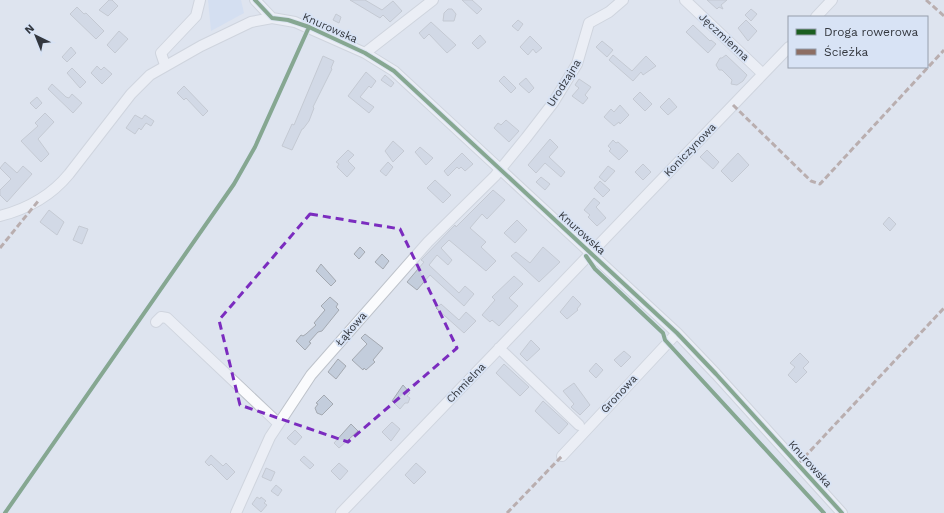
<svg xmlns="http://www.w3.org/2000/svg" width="944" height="513" font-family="'Work Sans',sans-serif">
  <rect width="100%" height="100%" fill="#dee4ef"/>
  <path fill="#c8d9f4" d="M208 0H241L244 13 211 31Z"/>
  <path fill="#c3cddc" stroke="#a4a9b1" d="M109 0H112L118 6 108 16 99 10Z
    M350 0H365L382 10 393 1 402 11 390 22 383 15 380 18Z
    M462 0H472L482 9 477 14Z
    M707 0H727L721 5 723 9 719 7 717 9Z
    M77 7 84 14 86 13 104 31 96 39 70 14Z
    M448 9H452L456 14 454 21H443L444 13Z
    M751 9 757 14 751 21 745 15Z
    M336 14 341 17 339 23 333 20Z
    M518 20 523 24 518 31 512 26Z
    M746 20 757 31 748 41 738 28Z
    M431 22 456 45 447 53 429 34 424 39 419 33Z
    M693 25 710 41 711 40 716 44 708 53 686 32Z
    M119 31 128 39 115 53 107 45Z
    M480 35 486 42 478 49 472 43Z
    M530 36 542 48 536 53 533 49 528 55 520 47Z
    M602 41 613 50 607 57 596 47Z
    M71 47 76 53 67 62 62 57Z
    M613 55 632 71 646 56 656 66 643 75 641 72 633 81 609 60Z
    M726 55 747 75 743 81 737 85 731 84 732 80 722 70H719L716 65 720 58H722Z
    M323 56 334 61 331 68 332 69 313 107 314 108 309 121 303 129H302L292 150 282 146 292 124 294 125Z
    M97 66 101 70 104 67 112 74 102 84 91 73Z
    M72 68 86 82 80 88 67 73Z
    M366 72 376 81 371 88 369 86 360 97 374 107 369 113 348 96Z
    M385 75 394 83 391 87 381 80Z
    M504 76 516 88 511 93 499 81Z
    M526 78 534 88 529 93 519 84Z
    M579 79 591 87 585 95 588 98 583 104 572 96 579 88 575 85Z
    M52 84 66 97 69 98 72 94 82 103 73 113 48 89Z
    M184 86 208 111 203 116 186 98 184 100 177 93Z
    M640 92 652 104 645 111 633 99Z
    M37 97 42 103 36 109 30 103Z
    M669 98 677 107 668 115 660 107Z
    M620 105 629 115 620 124 619 122 614 126 604 117 611 109 614 112Z
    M45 113 54 122 38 139 49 154 41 162 21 141 38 126 35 123Z
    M135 115 142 119 145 115 154 121 151 126 146 123 141 130 139 128 135 134 126 128Z
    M506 120 519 131 509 142 494 128 498 123 501 125Z
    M550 139 558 147 549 157 565 172 561 177 545 163 536 173 528 165Z
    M613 140 616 143 618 142 628 151 619 160 609 151 611 149 608 146Z
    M393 141 404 151 393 162 385 151Z
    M420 147 433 158 426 165 415 152Z
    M348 150 354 155 348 161 355 168 347 177 337 167 339 164 336 162Z
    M707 150 719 162 713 169 700 157Z
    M462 153 473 164 465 171 461 167 459 169 457 167 448 176 444 171Z
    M738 153 749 165 732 182 721 171Z
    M5 162 17 173 23 166 32 174 7 202 0 195V190L11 179 0 168Z
    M388 162 393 167 386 176 380 171Z
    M643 164 651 172 643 180 635 172Z
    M608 166 615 171 605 182 599 177Z
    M541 177 550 184 545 190 536 182Z
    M435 180 451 195 443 203 427 188Z
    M600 181 610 190 603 197 594 188Z
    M493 190 505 200 487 219 482 214 470 228 486 242 481 247 496 261 486 271 449 240 441 248 452 260 448 265 437 255 429 265 459 293 465 286 474 294 464 306 430 275 417 290 407 282 424 262 421 260 455 225 456 227Z
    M594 198 600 203 596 207 606 218 597 226 588 217 590 215 584 210Z
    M49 210 64 222 57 235 40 222Z
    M889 217 896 224 890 231 883 224Z
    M517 220 527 230 515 243 504 233Z
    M79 226 88 229 82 244 73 240Z
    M360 247 365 252 359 259 354 254Z
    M543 247 560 262 539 282 511 256 516 252 530 263Z
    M382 254 389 261 383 269 375 262Z
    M321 264 336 281 331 286 316 271Z
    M514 276 523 284 509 298 518 306 499 326 492 320 490 322 482 315 495 300 492 297Z
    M573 296 581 304 577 309 578 310 567 319 560 312Z
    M330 297 338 304 336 307 339 310 322 331 318 332 309 342 311 343 305 350 296 341 301 335 303 336 306 334 316 325 314 323 325 310 321 306Z
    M441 304 459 320 466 312 476 321 464 333 436 308Z
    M365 334 383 348 373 360 375 362 366 370 364 368 363 370 352 360 367 344 361 338Z
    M531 340 540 349 527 361 520 354Z
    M624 351 631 357 621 367 614 360Z
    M800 353 809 362 803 368 807 372 796 383 788 375 795 367 790 363Z
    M338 359 346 366 336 379 328 372Z
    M596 363 603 370 596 378 589 371Z
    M504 364 529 387 520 396 496 373Z
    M574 383 590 405 580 415 571 407 574 404 563 391Z
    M403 385 410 393 407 396 410 398 408 403H405L400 409 392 401Z
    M324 395 333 404 322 415 317 413 315 408 318 404 316 403Z
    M543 401 568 424 559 434 535 411Z
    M392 422 400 429 391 441 382 432Z
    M351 424 358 431 339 448 334 443Z
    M295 430 302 437 295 445 287 438Z
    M211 455 223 466 226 463 235 472 227 480 211 464 209 466 205 462Z
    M304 456 314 465 310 469 300 460Z
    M339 463 348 471 340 480 331 471Z
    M416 463 426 472 414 484 405 475Z
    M266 468 275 472 271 481 262 477Z
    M276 485 282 490 278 496 271 491Z
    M257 497 260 499 261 497 266 501 264 503 267 505 261 512 252 504Z"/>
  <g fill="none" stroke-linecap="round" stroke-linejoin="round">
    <defs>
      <path id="minor" d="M255 0 272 18
        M685 0 763 74
        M816 17 832 0
        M365 53 433 0
        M165 65 161 53 196 16 200 0
        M0 216C27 209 51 196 69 174L131 94 150 75 201 46 251 22 272 18 295 22 365 53 394 71 677 333 716 374 842 513
        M156 322 161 317 167 318 278 423
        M499 348 579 425
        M562 456 677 333
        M236 513 270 437 311 375 428 242 495 176 526 138 553 103 577 64 589 23 609 12 623 0
        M341 513 789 47"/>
    </defs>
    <use href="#minor" stroke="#bdc2ca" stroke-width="12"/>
    <use href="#minor" stroke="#fafbfd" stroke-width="10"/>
    <path stroke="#8d6e63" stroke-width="3" stroke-dasharray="6 3" stroke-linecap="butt" d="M926 0 944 16
      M733 105 811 181 820 184 944 50
      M0 248 39 200
      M798 464 944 308
      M507 513 562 456"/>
    <defs>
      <path id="cycleway" d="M255 0 272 18 288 20 309 27 365 53 394 71 677 333 716 374 842 513
        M586 256 595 269 663 333 665 340 824 513
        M5 513 234 184 255 147 309 27"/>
    </defs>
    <use href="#cycleway" stroke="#d8e3f5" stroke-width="6"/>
    <use href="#cycleway" stroke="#1b5e20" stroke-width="4"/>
  </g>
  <path d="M0 0H944V513H0ZM310 214 400 229 457 348 348 442 240 405 219 320Z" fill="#dee4ef" fill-opacity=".55" fill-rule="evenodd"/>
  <path fill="none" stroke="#7b2cbf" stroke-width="3" stroke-dasharray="8 5" stroke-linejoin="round" d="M310 214 400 229 457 348 348 442 240 405 219 320Z"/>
  <g text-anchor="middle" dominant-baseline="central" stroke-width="3.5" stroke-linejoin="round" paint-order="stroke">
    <g font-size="11" fill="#33373e" stroke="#d8e3f5">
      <text transform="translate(330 28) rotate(24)">Knurowska</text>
      <text transform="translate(724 37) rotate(43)">Jęczmienna</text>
      <text transform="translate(564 83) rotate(-58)">Urodzajna</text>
      <text transform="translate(690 150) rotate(-46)">Koniczynowa</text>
      <text transform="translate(582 233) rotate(42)">Knurowska</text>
      <text transform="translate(351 329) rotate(-49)">Łąkowa</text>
      <text transform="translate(466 383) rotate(-46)">Chmielna</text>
      <text transform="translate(619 394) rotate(-47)">Gronowa</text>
      <text transform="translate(810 464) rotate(48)">Knurowska</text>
    </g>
  </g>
  <rect x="788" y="16" width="140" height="52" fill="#d8e3f5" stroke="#969eac"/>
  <rect x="796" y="29" width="20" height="6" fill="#1b5e20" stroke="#969eac"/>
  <text x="824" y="36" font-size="12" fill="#33373e">Droga rowerowa</text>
  <rect x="796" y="49" width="20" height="6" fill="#8d6e63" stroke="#969eac"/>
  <text x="824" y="56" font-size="12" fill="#33373e">Ścieżka</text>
  <g transform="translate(36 36) rotate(317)" stroke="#d8e3f5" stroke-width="3" paint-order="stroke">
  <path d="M0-3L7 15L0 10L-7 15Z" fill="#33373e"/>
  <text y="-6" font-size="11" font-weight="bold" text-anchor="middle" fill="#33373e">N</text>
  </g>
</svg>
